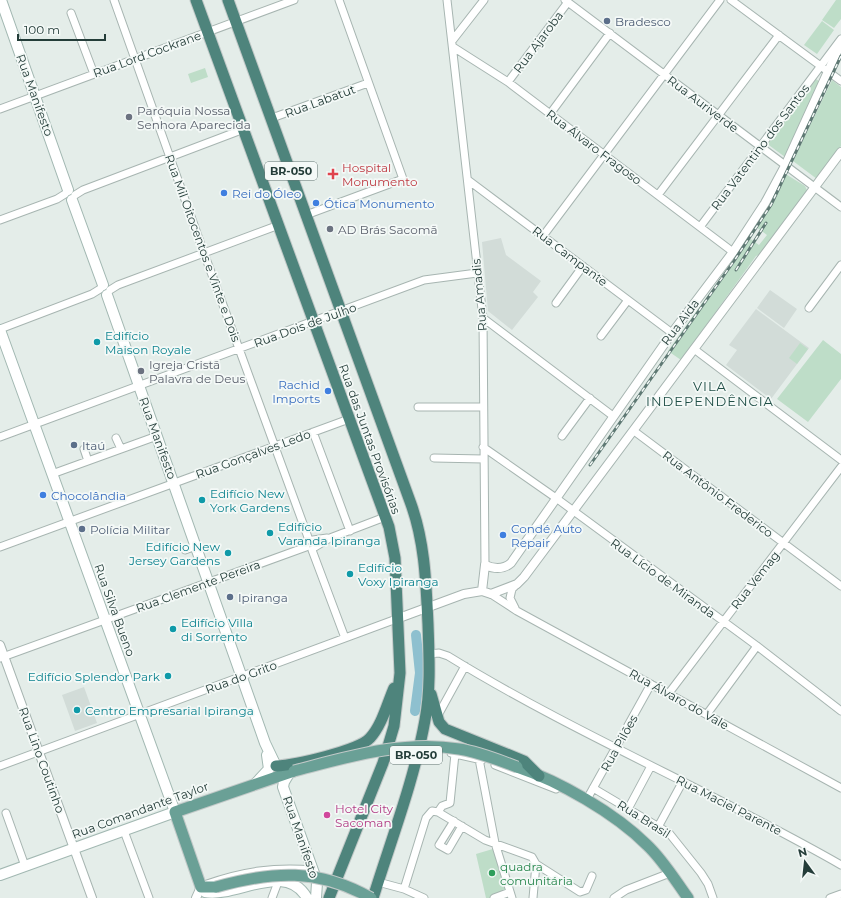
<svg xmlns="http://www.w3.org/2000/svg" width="841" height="898" font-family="Montserrat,sans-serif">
  <rect width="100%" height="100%" fill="#e4ede9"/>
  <path fill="#d2dcd8" d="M501 238 506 255 541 281 533 292 538 297 512 330 488 311 482 242Z
    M770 290 797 309 784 328 757 308Z
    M756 309 809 348 771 399 726 365 737 350 729 345Z
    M84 687 97 723 75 731 62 695Z"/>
  <path fill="#beddc8" d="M836 0H841V19L834 28 822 20Z
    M822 21 834 30 817 54 804 45Z
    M205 68 208 77 191 83 188 74Z
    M816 79 820 82 785 157 766 143Z
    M832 80 841 87V146L817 179 793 161Z
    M784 173 805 186 808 192 761 254 756 256 681 360 668 351 749 238 759 245 767 235 756 227Z
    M823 340 841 354V379L808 422 777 399Z
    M800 343 808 349 797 364 789 358Z
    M496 848 509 892 494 898H486L476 854Z"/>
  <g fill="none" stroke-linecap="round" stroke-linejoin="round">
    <path stroke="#8ec0cf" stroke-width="10" d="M415 711 420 673 416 635"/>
    <defs>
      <path id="minor" d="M114 0 204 253 309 540
        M447 0 483 318 485 565
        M565 0 841 207
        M731 0 841 81
        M71 13 94 74
        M452 41 484 0
        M453 47 508 82 733 252
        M508 82 568 2
        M0 109 294 0
        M550 114 610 33
        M272 118 368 83
        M468 180 672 333
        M75 195 83 190 244 129
        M658 195 779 35
        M306 215 403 179 339 0
        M0 220 57 199 65 194
        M700 227 841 39
        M543 236 720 0
        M110 290 118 285 279 225
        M556 303 583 266
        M809 308 841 265
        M483 318 613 416
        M0 329 92 294 100 289
        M601 336 628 300
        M694 349 841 460
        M418 407H483
        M634 431 841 586
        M313 432 350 531
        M562 436 590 398
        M0 437 424 280 477 273
        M116 438 121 449
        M483 447 556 498 757 646 841 711
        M84 449 88 461
        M434 458 483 459
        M52 474 157 436
        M313 540 327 538
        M0 547 349 419
        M315 547 330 538 385 517
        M185 550 196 546
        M312 550 345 638
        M491 594 517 611 841 788
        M515 608 510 598 512 589 517 584
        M429 654 439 653 448 656C575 734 712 791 841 865
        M0 658 306 547
        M669 693 841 467
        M707 714 757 646
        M437 717 465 666
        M451 753 482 760
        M455 754 450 803 442 806 438 812 485 840 532 857 536 864 533 898
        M479 759 495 843 512 898
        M495 765 556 789
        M0 766 399 618
        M593 788 669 833 701 873 708 884 713 898
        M586 801 651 684
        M628 809 651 766
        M6 813 25 866
        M454 821 439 845 448 850 462 826
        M658 827 683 781
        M124 831 149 898
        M536 864 580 892 586 890 592 876
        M378 882 404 889 424 898
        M207 884C244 871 274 867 313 870
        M404 889 426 818 432 811 438 812
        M272 898 278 882
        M494 898 510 892
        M614 898 626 890 670 873
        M830 898 841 894"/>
      <path id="tertiary" d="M482 591 485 565C494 569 503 570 511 563L672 333 733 252 765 203 785 166 841 43
        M399 618 464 594 482 591 491 594 517 584 524 577 841 152
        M0 645 92 898
        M196 898 201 887"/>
      <path id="secondary" d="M1 0 68 190
        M72 200 103 285
        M107 295 265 743 276 766 290 772 284 782 283 787 315 876 317 883 316 898
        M0 330 175 812 0 875
        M256 783 269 769 267 755
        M201 887 205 892C236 898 286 860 307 898"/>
      <path id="primary" d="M517 767C559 781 615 813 647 845 663 860 675 880 688 898
        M216 887H201L175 812 294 771"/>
      <path id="trunk" d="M196 0 371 478 389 527 395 558 400 673 394 726 383 763 329 898
        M228 0 411 504C425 543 426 583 428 624 429 655 431 689 425 720 414 781 391 840 373 898
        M431 694 439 722 445 729 524 761 539 776
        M276 766C295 765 358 751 370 738 382 725 387 704 394 688"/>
    </defs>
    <use href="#minor" stroke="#a7b5b1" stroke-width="9"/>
    <use href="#tertiary" stroke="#a7b5b1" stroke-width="10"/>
    <use href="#secondary" stroke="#a2b8b2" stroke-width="12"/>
    <use href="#primary" stroke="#c2c9c8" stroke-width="13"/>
    <use href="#trunk" stroke="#c2c9c8" stroke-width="13"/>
    <use href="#minor" stroke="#fff" stroke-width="7"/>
    <use href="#tertiary" stroke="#fff" stroke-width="8"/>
    <use href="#secondary" stroke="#fff" stroke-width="10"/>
    <use href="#primary" stroke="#6aa096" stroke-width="11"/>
    <use href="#trunk" stroke="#4e847c" stroke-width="11"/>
    <defs>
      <path id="rail" d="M736 270 766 223
        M590 465 734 261 771 205 841 56"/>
    </defs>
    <use href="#rail" stroke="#5f7974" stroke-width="3"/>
    <use href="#rail" stroke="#f4f9f7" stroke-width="1.5" stroke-dasharray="4.5" stroke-linecap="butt"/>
    <defs>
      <path id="primary-bridge" d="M294 771C348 757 402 740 459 749 479 752 498 760 517 767
        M216 887C273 871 318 868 371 898"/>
    </defs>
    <use href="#primary-bridge" stroke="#c2c9c8" stroke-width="13" stroke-linecap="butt"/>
    <use href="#primary-bridge" stroke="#6aa096" stroke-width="11"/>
  </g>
  <g fill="#5c6f8a" stroke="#f4f9f7" stroke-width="1.5">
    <circle cx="607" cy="21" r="4"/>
    <circle cx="74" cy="445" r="4"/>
    <circle cx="82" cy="529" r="4"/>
    <circle cx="230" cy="597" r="4"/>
  </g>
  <g fill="#6b7280" stroke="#f4f9f7" stroke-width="1.5">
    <circle cx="129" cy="117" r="4"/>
    <circle cx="330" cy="229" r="4"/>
    <circle cx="141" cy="371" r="4"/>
  </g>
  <path fill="#e0444e" stroke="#f4f9f7" stroke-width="1.5" d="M331 168h4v4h4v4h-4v4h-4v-4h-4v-4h4z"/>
  <g fill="#3f7fe0" stroke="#f4f9f7" stroke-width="1.5">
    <circle cx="224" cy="193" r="4"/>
    <circle cx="316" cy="203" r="4"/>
    <circle cx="328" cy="391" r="4"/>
    <circle cx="43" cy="495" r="4"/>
    <circle cx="503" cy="535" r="4"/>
  </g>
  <g fill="#0f9aa8" stroke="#f4f9f7" stroke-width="1.5">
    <circle cx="97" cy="342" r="4"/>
    <circle cx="202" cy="500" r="4"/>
    <circle cx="270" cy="533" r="4"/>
    <circle cx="228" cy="553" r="4"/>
    <circle cx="350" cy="574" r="4"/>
    <circle cx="173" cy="629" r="4"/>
    <circle cx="168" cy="676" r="4"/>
    <circle cx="77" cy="710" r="4"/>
  </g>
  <circle fill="#d1479c" stroke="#f4f9f7" stroke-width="1.5" cx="327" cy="815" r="4"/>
  <circle fill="#2e9e5b" stroke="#f4f9f7" stroke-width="1.5" cx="492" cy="873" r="4"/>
  <g text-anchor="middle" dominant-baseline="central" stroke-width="3.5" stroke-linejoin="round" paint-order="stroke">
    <g fill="#f4f9f7" stroke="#627572" stroke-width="1">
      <rect x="265" y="162" width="52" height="18" rx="3"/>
      <rect x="390" y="746" width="52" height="18" rx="3"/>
    </g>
    <g font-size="11" font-weight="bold" fill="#243d39">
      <text x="291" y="171">BR-050</text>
      <text x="416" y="755">BR-050</text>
    </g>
    <g font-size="12" fill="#4e5e75" stroke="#f4f9f7" text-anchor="start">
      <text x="615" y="21">Bradesco</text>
      <text x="82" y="445">Itaú</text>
      <text x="90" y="529">Polícia Militar</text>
      <text x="238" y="597">Ipiranga</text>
    </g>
    <g font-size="12" fill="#243d39" stroke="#f4f9f7">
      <text transform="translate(538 42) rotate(-53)">Rua Ajaroba</text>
      <text transform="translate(147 54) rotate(-20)">Rua Lord Cockrane</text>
      <text transform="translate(35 95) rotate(70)">Rua Manifesto</text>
      <text transform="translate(320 101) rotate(-20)">Rua Labatut</text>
      <text transform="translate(703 104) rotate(37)">Rua Auriverde</text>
      <text transform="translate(594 147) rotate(37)">Rua Álvaro Fragoso</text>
      <text transform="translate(760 147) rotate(-53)">Rua Vatentino dos Santos</text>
      <text transform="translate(203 248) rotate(70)">Rua Mil Oitocentos e Vinte e Dois</text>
      <text transform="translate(570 256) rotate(37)">Rua Campante</text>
      <text transform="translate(479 295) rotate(-95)">Rua Amadis</text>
      <text transform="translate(680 322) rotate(-53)">Rua Aida</text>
      <text transform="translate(305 325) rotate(-20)">Rua Dois de Julho</text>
      <text transform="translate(158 438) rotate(70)">Rua Manifesto</text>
      <text transform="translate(370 439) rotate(70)">Rua das Juntas Provisórias</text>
      <text transform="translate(253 454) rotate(-20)">Rua Gonçalves Ledo</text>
      <text transform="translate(718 494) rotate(37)">Rua Antônio Frederico</text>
      <text transform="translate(663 578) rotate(36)">Rua Lício de Miranda</text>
      <text transform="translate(755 580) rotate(-52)">Rua Vemag</text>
      <text transform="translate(198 586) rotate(-20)">Rua Clemente Pereira</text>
      <text transform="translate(115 610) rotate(70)">Rua Silva Bueno</text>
      <text transform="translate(241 677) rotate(-20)">Rua do Grito</text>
      <text transform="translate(679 699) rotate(29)">Rua Álvaro do Vale</text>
      <text transform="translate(619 743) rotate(-61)">Rua Pilões</text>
      <text transform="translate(42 760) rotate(70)">Rua Lino Coutinho</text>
      <text transform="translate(729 805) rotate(27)">Rua Maciel Parente</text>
      <text transform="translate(140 810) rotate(-20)">Rua Comandante Taylor</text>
      <text transform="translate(644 819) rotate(32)">Rua Brasil</text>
      <text transform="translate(301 837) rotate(71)">Rua Manifesto</text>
    </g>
    <g font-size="12" fill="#5b616d" stroke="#f4f9f7" text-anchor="start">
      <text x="137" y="110">Paróquia Nossa<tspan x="137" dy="14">Senhora Aparecida</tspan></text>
      <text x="338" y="229">AD Brás Sacomã</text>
      <text x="149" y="364">Igreja Cristã<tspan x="149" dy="14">Palavra de Deus</tspan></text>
    </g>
    <g font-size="12" fill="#be3a42" stroke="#f4f9f7" text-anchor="start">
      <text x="342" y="167">Hospital<tspan x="342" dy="14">Monumento</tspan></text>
    </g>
    <g font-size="12" fill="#366cbe" stroke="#f4f9f7" text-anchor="start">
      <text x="232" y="193">Rei do Óleo</text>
      <text x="324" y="203">Ótica Monumento</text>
      <text x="320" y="384" text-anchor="end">Rachid<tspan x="320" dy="14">Imports</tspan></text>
      <text x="51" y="495">Chocolândia</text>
      <text x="511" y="528">Condé Auto<tspan x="511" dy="14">Repair</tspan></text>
    </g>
    <g font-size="12" fill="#0d838f" stroke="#f4f9f7" text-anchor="start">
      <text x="105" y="335">Edifício<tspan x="105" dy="14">Maison Royale</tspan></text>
      <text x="210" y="493">Edifício New<tspan x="210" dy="14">York Gardens</tspan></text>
      <text x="278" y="526">Edifício<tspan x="278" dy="14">Varanda Ipiranga</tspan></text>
      <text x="220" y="546" text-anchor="end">Edifício New<tspan x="220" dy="14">Jersey Gardens</tspan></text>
      <text x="358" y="567">Edifício<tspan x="358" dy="14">Voxy Ipiranga</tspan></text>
      <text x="181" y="622">Edifício Villa<tspan x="181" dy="14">di Sorrento</tspan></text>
      <text x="160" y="676" text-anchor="end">Edifício Splendor Park</text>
      <text x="85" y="710">Centro Empresarial Ipiranga</text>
    </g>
    <g font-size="12" fill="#b23c85" stroke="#f4f9f7" text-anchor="start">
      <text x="335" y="808">Hotel City<tspan x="335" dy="14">Sacoman</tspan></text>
    </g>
    <g font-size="12" fill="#27864d" stroke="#f4f9f7" text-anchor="start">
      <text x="500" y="866">quadra<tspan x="500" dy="14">comunitária</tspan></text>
    </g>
    <g font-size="13" letter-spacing="1" fill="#204f47" stroke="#f4f9f7">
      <text x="710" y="386">VILA<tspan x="710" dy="15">INDEPENDÊNCIA</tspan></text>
    </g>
  </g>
  <g transform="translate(805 862) rotate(345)" stroke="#f4f9f7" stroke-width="3" paint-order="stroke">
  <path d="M0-3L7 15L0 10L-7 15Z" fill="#243d39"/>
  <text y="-6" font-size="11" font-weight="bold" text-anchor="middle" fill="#243d39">N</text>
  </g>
  <path d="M18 34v6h87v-6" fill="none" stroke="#243d39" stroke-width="2"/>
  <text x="24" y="34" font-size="12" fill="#243d39" stroke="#f4f9f7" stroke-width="3" paint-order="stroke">100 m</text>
</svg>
